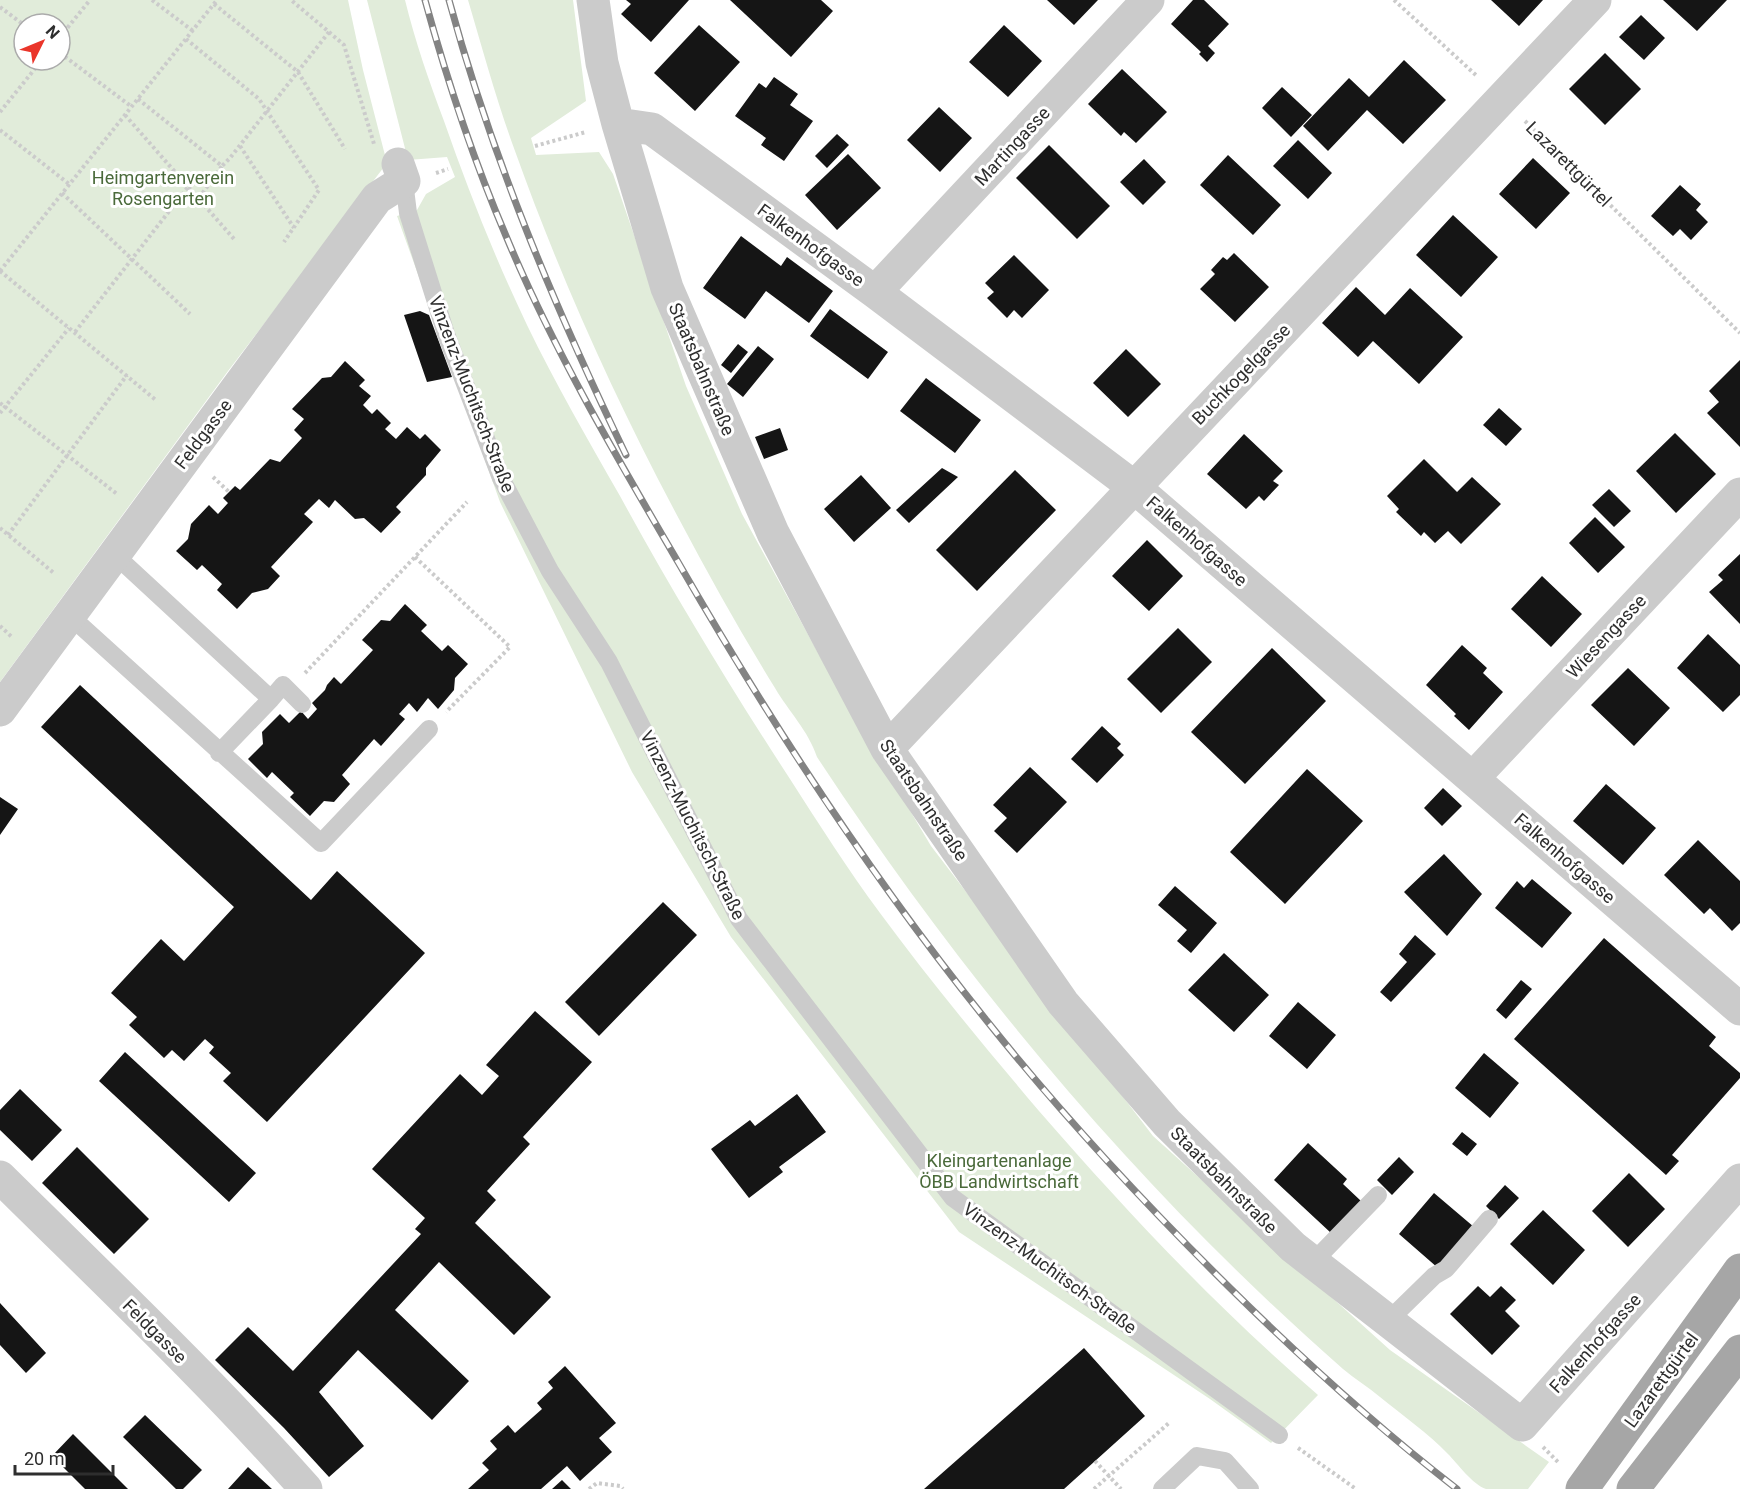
<svg xmlns="http://www.w3.org/2000/svg" width="1740" height="1489" font-family="Roboto,sans-serif">
  <rect width="100%" height="100%" fill="#fff"/>
  <path fill="#e1ecda" fill-rule="evenodd" d="M0 0H348L363 70 387 163 228 371 0 682ZM24 24H60V60H24Z
    M367 0H405C415 41 429 81 444 121 468 190 495 258 527 325 555 383 588 440 620 496 673 593 730 687 790 779 819 824 848 870 880 913 930 981 984 1046 1039 1111 1126 1211 1217 1308 1318 1395L1271 1443 1210 1399 959 1232 731 937 632 772 500 502 397 216 417 210 426 194 455 177 447 157 408 160Z
    M468 0H573L586 101 531 138 536 155 599 152 613 174 686 386 742 514 839 691 931 846 1153 1136 1390 1350 1549 1462 1528 1489C1517 1489 1496 1489 1486 1489 1473 1485 1457 1463 1448 1454 1428 1433 1402 1415 1380 1397 1368 1387 1355 1379 1343 1369 1140 1191 965 982 817 757 808 730 789 712 775 688 741 633 709 576 679 519 616 401 560 277 515 151 497 102 483 51 468 0Z"/>
  <path fill="#151515" d="M626 0H689L651 42 621 14 631 4Z
    M730 0H821L833 11 791 57Z
    M1047 0H1098L1074 25Z
    M1193 0H1204L1229 24 1208 46 1215 53 1207 62 1199 54 1201 52 1171 24Z
    M1491 0H1543L1519 26Z
    M1663 0H1727L1697 31Z
    M1641 15 1665 38 1644 60 1619 37Z
    M699 25 740 62 695 111 654 73Z
    M1004 25 1042 61 1008 97 969 62Z
    M1605 53 1641 89 1605 125 1569 89Z
    M1404 60 1446 100 1403 144 1367 110 1328 151 1303 126 1349 78 1369 97Z
    M1122 69 1167 112 1136 143 1124 132 1121 136 1088 104Z
    M774 77 798 94 790 105 813 121 784 161 761 145 766 138 735 116 759 83 766 88Z
    M1282 87 1312 115 1291 137 1262 108Z
    M939 107 972 138 940 172 907 140Z
    M837 134 849 145 827 168 815 156Z
    M1298 140 1332 173 1308 199 1273 166Z
    M1049 145 1110 206 1077 239 1016 178Z
    M848 154 881 188 837 230 805 195Z
    M1228 155 1281 205 1253 235 1200 185Z
    M1533 158 1570 193 1536 229 1499 194Z
    M1144 159 1166 182 1143 205 1120 182Z
    M1680 185 1701 204 1696 210 1708 222 1691 240 1680 229 1673 236 1651 216Z
    M1453 215 1498 257 1461 297 1416 255Z
    M741 236 781 266 787 257 833 291 809 323 766 291 745 319 703 288Z
    M1234 253 1269 287 1235 322 1200 289 1215 274 1211 270 1223 257 1227 260Z
    M1014 255 1049 290 1022 318 1014 310 1007 318 987 298 994 292 985 283Z
    M1356 287 1385 315 1410 288 1463 337 1419 384 1373 341 1358 357 1322 323Z
    M830 309 888 352 868 379 810 336Z
    M420 311 429 315 452 377 427 382 404 315Z
    M738 344 748 352 731 373 721 365Z
    M758 346 774 359 743 397 727 384Z
    M1126 349 1161 384 1128 417 1093 383Z
    M1740 360V447L1707 413 1719 402 1709 391Z
    M345 361 365 380 359 386 371 396 363 405 372 414 377 409 391 423 385 429 396 439 407 427 420 439 425 434 441 450 426 468V475L396 507 401 512 381 533 364 518 355 519 335 500 329 508 319 499 304 514 313 522 271 567 280 576 268 589 252 593 237 609 217 590 222 584 202 565 197 570 176 551 188 539 191 524 209 505 218 514 228 503 223 498 235 486 240 490 270 459 280 462 302 438 294 430 304 419 292 409 322 378 331 377Z
    M926 378 981 420 955 453 900 411Z
    M1499 408 1522 429 1506 446 1483 425Z
    M780 428 788 450 764 459 755 437Z
    M1675 433 1716 474 1676 513 1636 471Z
    M1244 434 1283 471 1273 481 1279 485 1264 501 1259 496 1246 509 1207 474Z
    M1424 459 1457 492 1472 477 1501 504 1461 544 1448 531 1435 543 1424 532 1421 536 1396 512 1399 509 1387 496Z
    M942 468 958 477 909 523 896 510Z
    M1015 470 1056 510 977 591 936 550Z
    M861 475 891 508 854 542 824 509Z
    M1609 489 1631 511 1614 527 1592 505Z
    M1595 517 1625 547 1598 573 1569 543Z
    M1147 540 1183 576 1149 611 1112 576Z
    M1740 554V624L1709 592 1723 580 1718 575Z
    M1542 576 1582 614 1551 647 1511 609Z
    M405 604 427 625 421 631 442 651 448 645 468 664 455 678 454 690 438 709 428 698 417 712 409 703 399 714 405 719 381 746 374 739 342 775 350 784 334 802 324 801 310 816 290 797 294 793 272 772 267 778 248 759 263 744 262 732 280 714 289 723 301 711 308 719 317 709 312 703 325 690 327 685 334 677 341 684 373 650 362 640 381 620 390 621Z
    M1178 628 1212 662 1161 713 1127 679Z
    M1708 634 1740 665V695L1723 712 1677 668Z
    M1462 645 1487 668 1483 673 1503 692 1469 730 1454 716 1456 714 1426 685Z
    M1272 648 1326 701 1245 784 1191 732Z
    M1628 668 1670 708 1634 746 1591 705Z
    M80 685 311 900 337 871 425 953 267 1122 223 1081 231 1073 209 1053 214 1047 205 1039 184 1061 172 1050 164 1058 129 1025 137 1017 111 993 161 939 184 961 234 907 41 727Z
    M1102 726 1121 744 1117 748 1124 755 1097 783 1071 759Z
    M1030 767 1067 802 1017 853 994 831 1007 818 993 805Z
    M1307 769 1363 821 1285 904 1230 852Z
    M1606 784 1656 828 1623 865 1573 821Z
    M1443 788 1462 806 1442 826 1424 808Z
    M0 797 18 809 0 835Z
    M1698 840 1740 881V923L1732 931 1710 908 1704 914 1664 875Z
    M1444 854 1482 894 1447 936 1404 892Z
    M1532 879 1572 913 1542 948 1495 908 1517 881 1524 888Z
    M1175 886 1217 923 1191 953 1177 941 1187 930 1158 905Z
    M663 902 697 935 599 1036 565 1002Z
    M1415 935 1436 954 1391 1002 1380 992 1407 962 1399 954Z
    M1604 938 1716 1037 1709 1046 1740 1073V1078L1672 1155 1679 1161 1666 1175 1514 1039Z
    M1224 953 1269 995 1234 1032 1188 990Z
    M1521 980 1532 989 1506 1019 1496 1010Z
    M1298 1002 1336 1035 1307 1069 1269 1036Z
    M535 1011 592 1062 523 1137 530 1144 487 1191 496 1200 475 1223 551 1297 514 1335 439 1262 395 1310 469 1381 432 1420 358 1350 319 1392 364 1446 329 1477 284 1428 215 1360 248 1327 293 1371 421 1234 415 1229 425 1218 372 1169 460 1074 482 1095 499 1076 486 1065Z
    M125 1052 256 1173 229 1202 99 1081Z
    M1484 1053 1519 1083 1490 1118 1455 1088Z
    M20 1089 62 1130 32 1161 0 1130V1110Z
    M797 1094 826 1132 779 1167 783 1172 749 1198 711 1149 750 1120 755 1126Z
    M1462 1132 1477 1144 1467 1156 1452 1144Z
    M1308 1143 1347 1179 1343 1184 1361 1201 1331 1233 1274 1180Z
    M77 1147 149 1219 114 1254 42 1183Z
    M1399 1157 1414 1172 1392 1195 1377 1180Z
    M1629 1173 1665 1209 1628 1247 1592 1211Z
    M1505 1185 1519 1198 1499 1219 1486 1206Z
    M1434 1193 1474 1227 1438 1268 1399 1234Z
    M1543 1210 1585 1250 1553 1285 1510 1244Z
    M1478 1286 1490 1297 1501 1286 1516 1300 1505 1311 1520 1326 1492 1355 1450 1314Z
    M0 1303 46 1353 26 1373 0 1345Z
    M1084 1348 1145 1416 1064 1489H924Z
    M565 1366 616 1423 599 1438 612 1452 580 1481 567 1466 541 1489H468L489 1470 482 1463 497 1449 490 1441 508 1425 515 1433 542 1409 537 1403 553 1388 548 1382Z
    M145 1415 202 1470 183 1489H176L123 1437Z
    M73 1434 128 1489H85L52 1456Z
    M248 1467 272 1489H228Z
    M562 1480 571 1489H552Z"/>
  <g fill="none" stroke-linecap="round" stroke-linejoin="round">
    <path stroke="#cbcbcb" stroke-width="4" stroke-dasharray="3 3" stroke-linecap="butt" d="M152 0 193 31
      M1394 0 1478 77
      M214 4 298 72 345 149
      M0 7 24 25
      M329 32 344 45 374 144
      M60 37 90 0
      M186 39 259 99 319 190 284 242
      M60 53 132 107
      M138 99 222 166 230 158 329 32 291 0
      M0 112 42 60
      M125 115 234 239
      M1525 121 1740 333
      M0 130 69 184
      M240 146 294 228
      M535 146 586 132
      M436 173 448 169
      M62 193 190 314
      M199 198 222 166
      M0 271 217 0
      M0 271 157 401
      M75 332 188 187
      M0 403 117 494
      M0 413 69 328
      M213 477 229 492
      M0 528 55 574
      M8 535 127 375
      M415 557 510 647 446 712
      M0 626 13 638
      M305 673 467 502
      M1543 1447 1559 1463
      M1298 1448 1356 1489
      M1095 1461 1121 1489
      M589 1489 597 1483 620 1486 623 1489
      M1094 1489 1169 1423"/>
    <path stroke="#cbcbcb" stroke-width="18" d="M404 181 408 213 446 334 501 478 550 571 609 662 739 919 953 1198 1279 1435
      M114 554 271 699 219 753
      M69 615 321 843 429 729
      M271 699 283 685 302 704
      M1312 1263 1378 1195
      M1388 1321 1434 1276 1446 1269 1489 1219
      M1162 1489 1197 1456 1225 1461 1250 1489"/>
    <path stroke="#cbcbcb" stroke-width="33" d="M593 0 602 63 618 124 667 288 773 533 887 749 1063 1003 1167 1123 1293 1247 1522 1425 1740 1180
      M618 124 652 129 875 292 1134 487 1740 1009
      M875 292 1148 0
      M0 710 377 198 404 181 398 164
      M887 749 1595 0
      M1473 778 1740 494
      M0 1177C103 1279 210 1380 306 1489"/>
    <path stroke="#a6a6a6" stroke-width="33" d="M1582 1489 1740 1270
      M1633 1489 1740 1351"/>
    <defs>
      <path id="rail" d="M425 0C447 80 473 159 506 236 553 349 616 456 678 562 770 722 871 877 987 1021 1062 1115 1144 1203 1229 1287 1301 1358 1377 1427 1457 1489
        M449 0C492 158 555 308 626 455"/>
    </defs>
    <use href="#rail" stroke="#838383" stroke-width="7"/>
    <use href="#rail" stroke="#fff" stroke-width="4.5" stroke-dasharray="14" stroke-linecap="butt"/>
  </g>
  <g text-anchor="middle" dominant-baseline="central" stroke-width="6" stroke-linejoin="round" paint-order="stroke">
    <g font-size="18" fill="#2e2e2e" stroke="#fff">
      <text transform="translate(1012 146) rotate(-47)">Martingasse</text>
      <text transform="translate(1569 164) rotate(45)">Lazarettgürtel</text>
      <text transform="translate(811 245) rotate(36)">Falkenhofgasse</text>
      <text transform="translate(702 369) rotate(67)">Staatsbahnstraße</text>
      <text transform="translate(1241 374) rotate(-46)">Buchkogelgasse</text>
      <text transform="translate(472 394) rotate(69)">Vinzenz-Muchitsch-Straße</text>
      <text transform="translate(203 434) rotate(-53)">Feldgasse</text>
      <text transform="translate(1197 541) rotate(41)">Falkenhofgasse</text>
      <text transform="translate(1606 636) rotate(-47)">Wiesengasse</text>
      <text transform="translate(924 800) rotate(56)">Staatsbahnstraße</text>
      <text transform="translate(693 825) rotate(63)">Vinzenz-Muchitsch-Straße</text>
      <text transform="translate(1565 858) rotate(41)">Falkenhofgasse</text>
      <text transform="translate(1224 1180) rotate(45)">Staatsbahnstraße</text>
      <text transform="translate(1050 1268) rotate(36)">Vinzenz-Muchitsch-Straße</text>
      <text transform="translate(155 1331) rotate(45)">Feldgasse</text>
      <text transform="translate(1595 1343) rotate(-48)">Falkenhofgasse</text>
      <text transform="translate(1661 1380) rotate(-54)">Lazarettgürtel</text>
    </g>
    <g font-size="18" fill="#4a6a3a" stroke="#fff">
      <text x="163" y="177">Heimgartenverein<tspan x="163" dy="21">Rosengarten</tspan></text>
      <text x="999" y="1160">Kleingartenanlage<tspan x="999" dy="21">ÖBB Landwirtschaft</tspan></text>
    </g>
  </g>
  <g transform="translate(42 42) rotate(47)"><circle r="28" fill="#ffffff" stroke="#ababab" stroke-width="1.5"/>
  <path d="M0-4.5L10 22L0 15L-10 22Z" fill="#ea352a"/>
  <text y="-9" font-size="16" font-weight="bold" text-anchor="middle" fill="#2e2e2e">N</text>
  </g>
  <path d="M15 1465v9h98v-9" fill="none" stroke="#2e2e2e" stroke-width="3"/>
  <text x="24" y="1465" font-size="18" fill="#2e2e2e" stroke="#ffffff" stroke-width="4.5" paint-order="stroke">20 m</text>
</svg>
